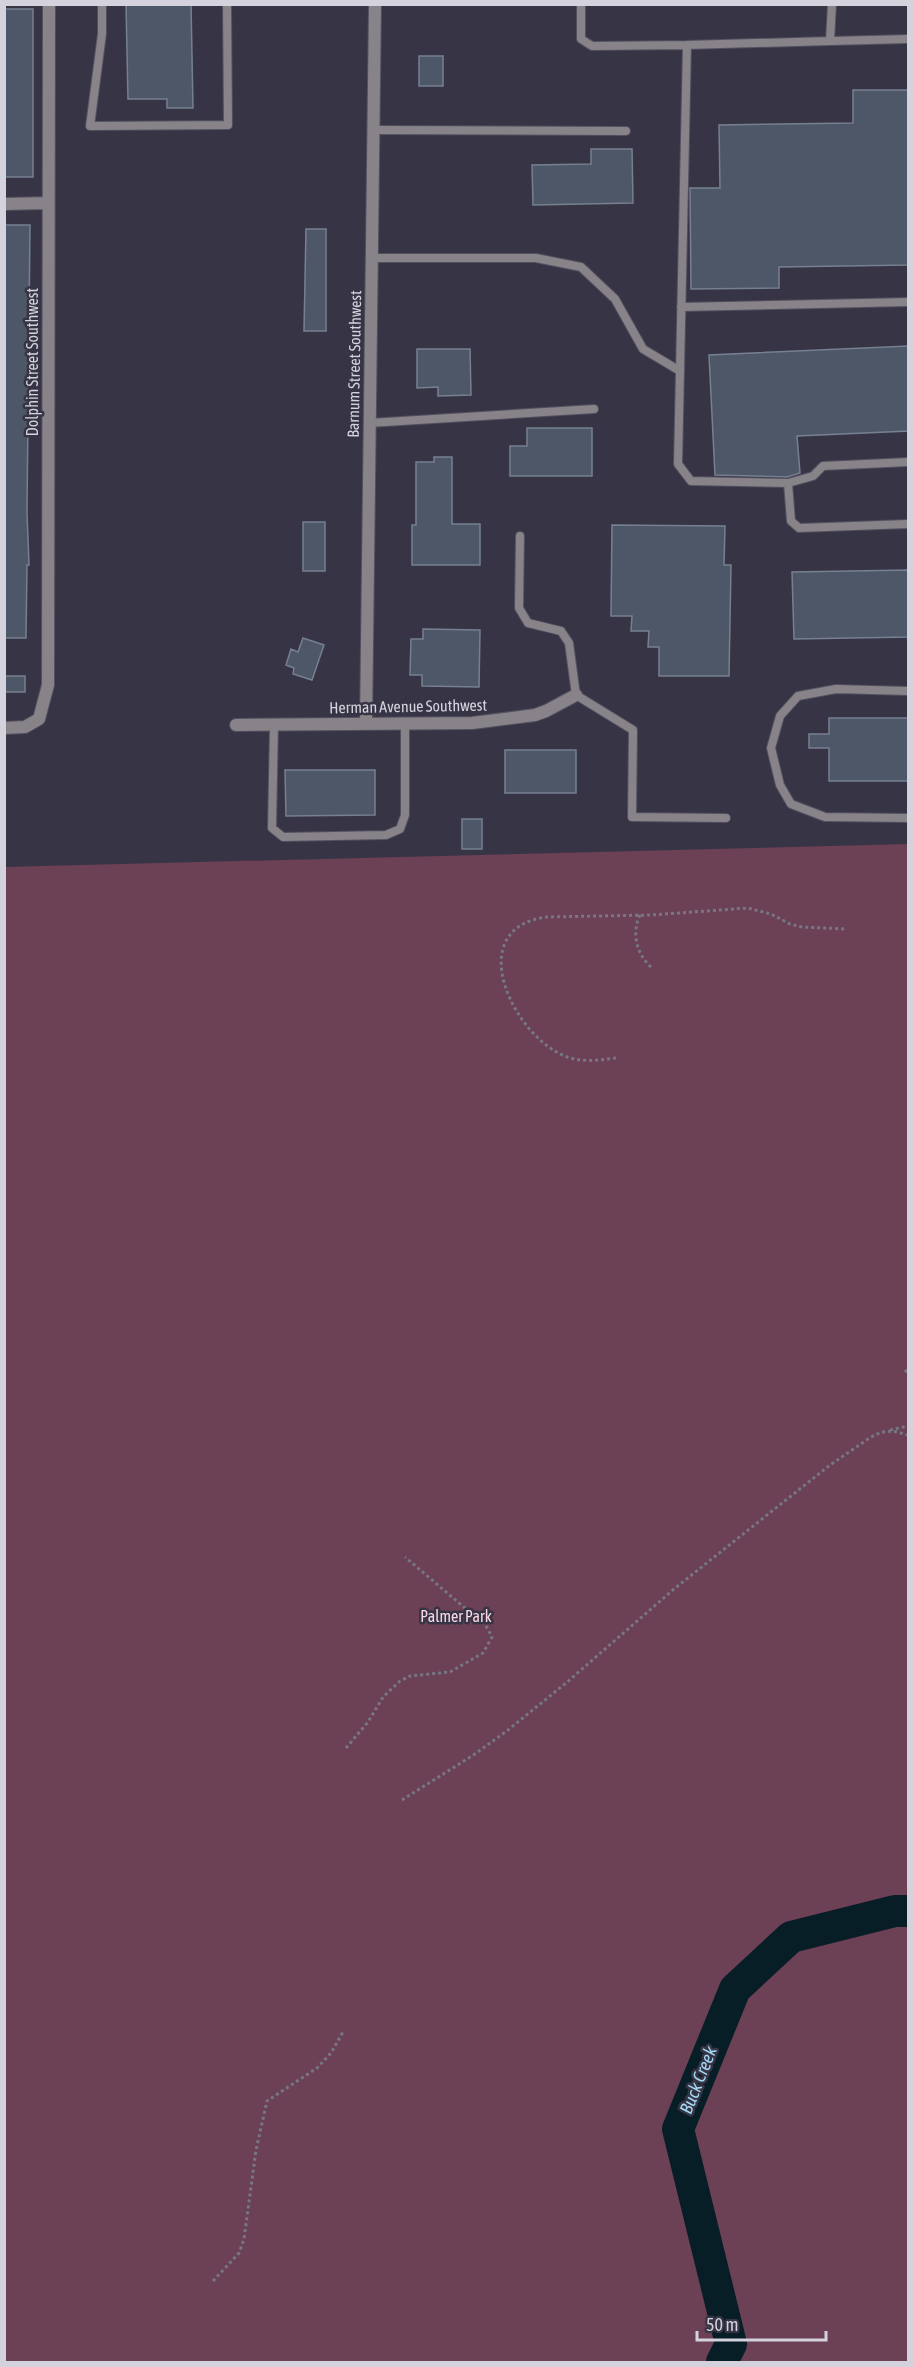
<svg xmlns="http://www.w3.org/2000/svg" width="913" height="2367" font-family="'Asap Condensed',sans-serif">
  <rect width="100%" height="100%" fill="#373545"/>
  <path fill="#6c4055" d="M908 844V2362H5V867Z"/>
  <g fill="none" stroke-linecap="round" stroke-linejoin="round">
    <path stroke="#081e27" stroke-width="32" d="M722 2362 731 2344 678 2129 735 1989 791 1937 895 1911H908"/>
  </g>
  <path fill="#4e5767" stroke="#768091" stroke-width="1.5" d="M126 4H191L193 108H167V99H128Z
    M4 9H33V177H4Z
    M419 56H443V86H419Z
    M853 90H909V265L779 267V288L691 289 690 188H720L719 125 853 123Z
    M591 149H632L633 203 533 205 532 165 591 164Z
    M4 225H30L27 512 29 565H27L26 638H4Z
    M306 229H326V331H304Z
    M909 346V431L797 436 800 473 787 477 715 475 709 355Z
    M417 349H470L471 395 438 396V387L417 388Z
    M527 428H592V476H510V446H527Z
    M434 457H452V524H480V565H412V525H416V462H434Z
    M303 522H325V571H303Z
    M612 525 725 526 724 565H731L729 676H659V647H648L649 631H631L632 616H611Z
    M909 570V637L794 639 792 572Z
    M423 629 480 630 479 687 422 686V675H410L411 639H423Z
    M303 638 324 645 312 680 293 674 294 668 286 665 291 649 298 652Z
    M4 676H25V692H4Z
    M829 718H909V781H829V748H809V734H829Z
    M505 750H576V793H505Z
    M285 770H375V815L286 816Z
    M462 819H482V849H462Z"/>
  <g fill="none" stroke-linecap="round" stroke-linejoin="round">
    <defs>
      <path id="lane" d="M102 4V34L90 126 228 125 227 4
        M581 4V39L592 46 687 45
        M832 4 830 41 687 45 678 464 691 481 788 483 791 521 799 528 908 524
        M830 41 908 39
        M374 130 626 131
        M373 258H536L581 267 615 299 643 349 680 371
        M681 307 908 302
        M369 423 594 409
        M788 483 813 476 823 466 908 462
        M520 536 519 608 528 623 561 631 569 643 576 695 633 730 632 817 726 818
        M908 691 836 689 798 696 780 716 771 748 780 785 791 804 825 817 908 818
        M274 725 272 828 283 837 386 835 400 829 405 815V724"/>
      <path id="street" d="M4 204 48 203
        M366 724 375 4
        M236 725 472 723 535 715 546 711 576 695
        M4 728 25 727 39 719 48 685 49 4"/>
    </defs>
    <use href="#lane" stroke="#535160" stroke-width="10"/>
    <use href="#street" stroke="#535160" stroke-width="14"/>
    <path stroke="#777684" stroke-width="3" stroke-dasharray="3 3" stroke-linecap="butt" d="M640 915C631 934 637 955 652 968
      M616 1058C600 1060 581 1063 565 1056 513 1036 461 928 547 917L651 915 748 908 771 914 790 924 802 927 846 929
      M905 1370 908 1373
      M890 1430 908 1426
      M346 1748 368 1722 383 1697 400 1681 410 1676 450 1672 483 1653 492 1637 486 1626 405 1557
      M402 1800 475 1754 508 1730 566 1683 674 1589 830 1465 871 1437 882 1432 893 1431 908 1435
      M213 2281 239 2253 244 2239 256 2150 267 2101 317 2068 331 2053 344 2030"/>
    <use href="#lane" stroke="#888289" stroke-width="8"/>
    <use href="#street" stroke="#888289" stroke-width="12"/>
  </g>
  <g text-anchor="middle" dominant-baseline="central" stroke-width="5" stroke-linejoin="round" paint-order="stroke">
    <g font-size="16" fill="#d3d2dd" stroke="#373545">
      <text transform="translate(32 362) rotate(-90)">Dolphin Street Southwest</text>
      <text transform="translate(354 364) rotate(-89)">Barnum Street Southwest</text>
      <text transform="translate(408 706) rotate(-1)">Herman Avenue Southwest</text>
    </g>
    <g font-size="16" fill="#fcd8e7" stroke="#373545">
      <text x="456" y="1616">Palmer Park</text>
    </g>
    <g font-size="18" font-style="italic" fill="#a2d9f4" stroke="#373545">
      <text transform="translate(698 2080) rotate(-68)">Buck Creek</text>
    </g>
  </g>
  <rect width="913" height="2367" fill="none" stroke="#d3d2dd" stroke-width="12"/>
  <path d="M697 2331v9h129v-9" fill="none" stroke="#d3d2dd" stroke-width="3"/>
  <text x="706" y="2331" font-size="18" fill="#d3d2dd" stroke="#373545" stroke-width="4.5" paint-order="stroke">50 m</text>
</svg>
